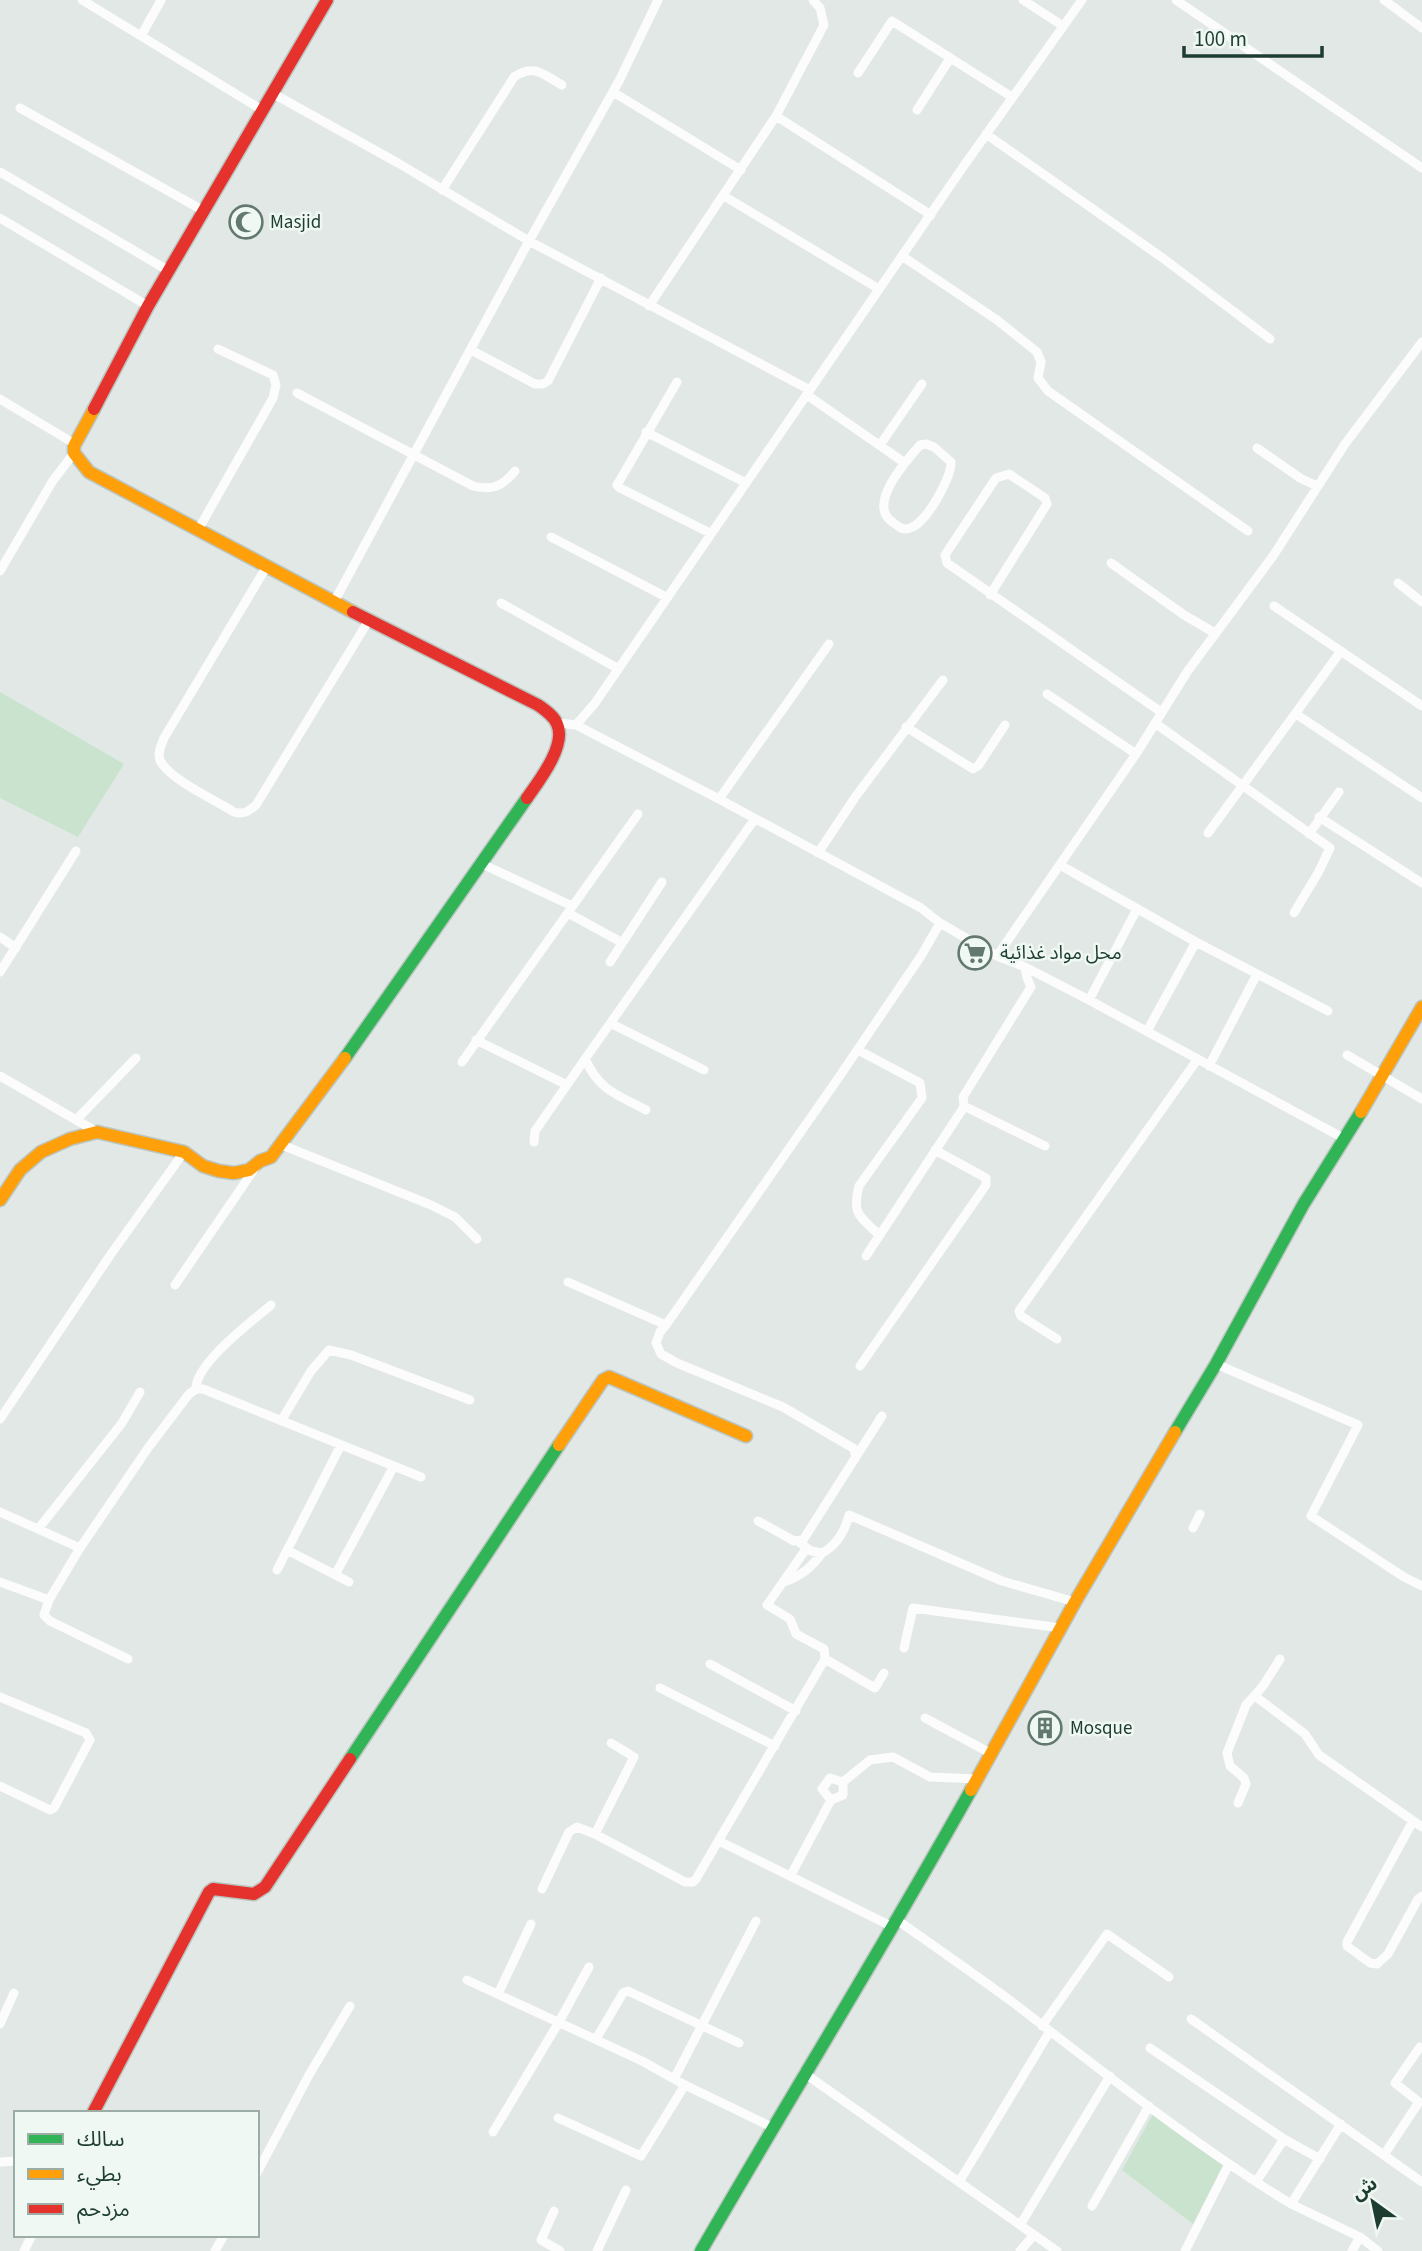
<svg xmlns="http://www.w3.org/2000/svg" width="1422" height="2251" font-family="'Source Sans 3','Noto Sans Arabic',sans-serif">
  <rect width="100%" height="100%" fill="#e2e8e5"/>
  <path fill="#c9e3ce" d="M0 692 124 764 78 837 0 798Z
    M1153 2114 1225 2161 1193 2224 1122 2170Z"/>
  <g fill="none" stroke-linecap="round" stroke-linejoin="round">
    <defs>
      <path id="fast" d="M345 1058 527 798
        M1175 1432 1216 1364 1303 1205 1361 1112
        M350 1759 559 1445
        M701 2251C790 2097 884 1946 971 1790"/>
      <path id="slow" d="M94 409 74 446V453L89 472 353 612
        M1361 1112 1422 1007
        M0 1200 20 1170 41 1152 70 1139 97 1132 184 1152 203 1166 219 1171 234 1173 249 1170 260 1161 271 1157 345 1058
        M559 1445 603 1380 609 1377 746 1436
        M971 1790 1075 1602 1175 1432"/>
      <path id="jam" d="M94 409 148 306 327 0
        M353 612 538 705C545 710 554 716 557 724 567 745 539 781 527 798
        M93 2113 209 1892 213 1889 254 1894 265 1887 350 1759"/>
    </defs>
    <use href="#fast" stroke="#bbc5c0" stroke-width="15"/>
    <use href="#slow" stroke="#bbc5c0" stroke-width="15"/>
    <use href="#jam" stroke="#bbc5c0" stroke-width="15"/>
    <path stroke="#fbfcfb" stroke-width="9" d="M82 0 262 110
      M1023 0 1063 26
      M1176 0 1422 168
      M1384 0 1422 28
      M141 36 161 0
      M858 73 892 21 1012 97
      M613 92 741 170
      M272 93 398 163 529 241 810 390
      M20 108 204 211
      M917 110 949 60
      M776 116 931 215
      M986 134 1164 259 1270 339
      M0 172 169 271
      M442 190 514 77C534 63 544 75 562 85
      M724 196 879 289
      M0 218 148 306
      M902 256 997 320 1037 352 1041 362 1038 378 1048 391 1248 531
      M649 306 776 116 824 25 820 8 813 0
      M471 350 535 384H543L548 381 601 278
      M677 382 617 485 620 488 710 533
      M297 393 473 486C492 491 503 486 515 471
      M807 395 905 463
      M0 399 75 444
      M646 432 746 483
      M926 444 934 447 951 462C952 477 926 524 910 528 902 531 898 526 891 521 868 503 906 461 920 445Z
      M880 445 922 384
      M1257 448 1300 478 1317 486
      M198 530 273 398 276 385 273 375 218 349
      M551 537 666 597
      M1111 563 1184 615 1215 633
      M267 566 164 738C162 744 157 753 160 760 167 778 217 801 234 812 244 815 249 811 256 805L369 620
      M0 571 52 482 74 453
      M1398 583 1422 602
      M990 595 1047 504 1045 498 1009 474 996 478 945 555 947 563 1161 712
      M334 602 529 241 619 81 658 0
      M501 603 617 668
      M1274 606 1422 706
      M1047 694 1136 754
      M1296 714 1422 798
      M559 723 576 725 719 799 921 908 940 923 997 956 1025 967 1089 1000 1345 1139
      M1155 723 1330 848 1318 873 1294 913
      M576 725 595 703 963 167 1082 0
      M906 727 973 769 978 766 1005 725
      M719 799 829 644
      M1319 817 1422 883
      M1208 833 1341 651
      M1309 834 1339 792
      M818 853 856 796 943 680
      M480 863 572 906
      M1060 865 1196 942 1328 1011
      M568 913 621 942
      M0 937 16 948
      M997 956 1136 754 1187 672 1273 556 1345 444 1422 342
      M610 962 662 882
      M0 972 76 851
      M1089 1000 1137 909
      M612 1024 704 1070
      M1147 1031 1196 942
      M476 1040 565 1084
      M858 1050 920 1083 922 1098 859 1186C852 1215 859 1215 879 1235
      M1347 1055 1422 1099
      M462 1062 638 814
      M1209 1066 1257 974
      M0 1076 97 1132
      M964 1106 1045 1146
      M646 1110C616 1094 600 1091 585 1059L754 820
      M76 1120 136 1058
      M534 1142 535 1131 585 1059
      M282 1145 431 1205 455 1217 477 1239
      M866 1256 962 1110 964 1106 963 1097 1031 987 1027 978 1025 967
      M568 1282 666 1325 837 1080 921 956 940 923
      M175 1285 257 1165
      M666 1325 660 1332 656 1343 661 1354 677 1363 783 1407 846 1444 853 1448 856 1456
      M1057 1339 1021 1316 1019 1311 1197 1060
      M1216 1364 1358 1425 1311 1516 1404 1577 1422 1586
      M860 1366 986 1185V1178L935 1150
      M196 1389C195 1364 252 1321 271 1305
      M0 1419 111 1254 184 1152
      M281 1421 311 1371 329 1350 351 1355 470 1400
      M0 1512 80 1548 49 1600 44 1615 50 1621 128 1659
      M758 1521 794 1541 803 1540 882 1416
      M39 1528 122 1423 140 1392
      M1193 1528 1200 1514
      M799 1542 811 1551 822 1553C837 1545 845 1531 849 1515L1002 1581 1075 1602
      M80 1548 148 1448 189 1394 196 1389H203L421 1477
      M287 1550 349 1582
      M277 1570 341 1445
      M335 1575 394 1466
      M0 1582 49 1600
      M784 1582C801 1576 811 1568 822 1553
      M904 1648 913 1608 1061 1628
      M825 1659 875 1688 884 1673
      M710 1664 796 1711
      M660 1688 775 1746
      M1255 1696 1305 1734 1319 1755 1422 1827
      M0 1697 86 1733 90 1740 54 1808 50 1810 0 1786
      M925 1718 992 1754
      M830 1778 843 1782V1795L831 1800 822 1789Z
      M843 1782 870 1760 893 1757 930 1777 977 1779
      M1238 1803 1246 1784 1244 1778 1230 1766 1227 1753 1246 1705 1263 1686 1280 1659
      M1413 1821 1347 1942V1946L1370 1963 1377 1964 1388 1954 1418 1899 1422 1896
      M595 1834 634 1757 611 1743
      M719 1841 893 1927
      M791 1875 831 1800
      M542 1889 569 1832 577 1827 595 1834 685 1882H693L696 1879 825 1659 824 1649 796 1634 790 1619 767 1605 806 1549
      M897 1920C937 1948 976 1975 1015 2004 1105 2073 1194 2145 1291 2204
      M467 1980 642 2061 685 2085 774 2128
      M498 1994 531 1924
      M1191 2019 1422 2182
      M0 2024 14 1993
      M1042 2026 1107 1934 1169 1977
      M596 2039 623 1993 628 1991 739 2043
      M1150 2048 1284 2139 1256 2182
      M804 2073 1057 2251
      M674 2079 756 1921
      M558 2118 641 2156 685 2085
      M1341 2124 1291 2204 1360 2237 1378 2251
      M493 2132 559 2022 589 1967
      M1284 2139 1320 2159
      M1384 2155 1419 2102 1395 2083 1420 2047
      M0 2162 16 2161
      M257 2173 309 2075 350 2006
      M959 2182 1050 2031
      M1092 2206 1149 2106
      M554 2211 541 2240 560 2251
      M1020 2225 1110 2076
      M24 2251 32 2235
      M215 2251 224 2235
      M597 2251 626 2190
      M1020 2251 1034 2235
      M1185 2251 1229 2164
      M1352 2251 1360 2237"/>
    <use href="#fast" stroke="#30b455" stroke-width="12"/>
    <use href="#slow" stroke="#ff9f0a" stroke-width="12"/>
    <use href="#jam" stroke="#e5322d" stroke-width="12"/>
  </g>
  <defs>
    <symbol id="mosque-ring" viewBox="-11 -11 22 22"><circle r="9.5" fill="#eff8f2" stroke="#637970" stroke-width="1.5"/><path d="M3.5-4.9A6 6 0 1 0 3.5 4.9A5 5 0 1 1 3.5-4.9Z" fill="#637970"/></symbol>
    <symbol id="supermarket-ring" viewBox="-11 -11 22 22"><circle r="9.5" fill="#eff8f2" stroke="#637970" stroke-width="1.5"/><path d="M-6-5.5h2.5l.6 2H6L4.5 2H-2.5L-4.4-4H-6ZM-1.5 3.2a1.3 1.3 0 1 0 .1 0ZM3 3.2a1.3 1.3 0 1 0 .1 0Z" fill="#637970"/></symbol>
    <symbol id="building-ring" viewBox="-11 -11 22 22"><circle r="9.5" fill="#eff8f2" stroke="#637970" stroke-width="1.5"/><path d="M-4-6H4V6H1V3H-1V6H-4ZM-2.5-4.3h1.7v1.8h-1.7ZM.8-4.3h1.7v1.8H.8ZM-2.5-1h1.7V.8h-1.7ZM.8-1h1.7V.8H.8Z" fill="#637970"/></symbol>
  </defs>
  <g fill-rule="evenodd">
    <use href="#mosque-ring" x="227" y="203" width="38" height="38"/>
    <use href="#supermarket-ring" x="956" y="934" width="38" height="38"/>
    <use href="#building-ring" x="1026" y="1709" width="38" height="38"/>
  </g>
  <g text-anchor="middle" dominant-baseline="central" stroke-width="5" stroke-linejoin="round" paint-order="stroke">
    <g font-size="19" fill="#1e3d31" stroke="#eff8f2" text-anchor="start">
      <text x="270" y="222">Masjid</text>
      <text x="1000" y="953">محل مواد غذائية</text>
      <text x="1070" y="1728">Mosque</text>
    </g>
  </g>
  <rect x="14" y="2111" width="245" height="126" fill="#eff8f2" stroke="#9bada5" stroke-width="2"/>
  <rect x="28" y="2134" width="35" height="10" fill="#30b455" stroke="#9bada5" stroke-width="2"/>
  <text x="77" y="2146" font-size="21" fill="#1e3d31">سالك</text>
  <rect x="28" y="2169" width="35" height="10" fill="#ff9f0a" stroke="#9bada5" stroke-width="2"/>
  <text x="77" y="2181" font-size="21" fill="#1e3d31">بطيء</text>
  <rect x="28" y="2204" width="35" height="10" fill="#e5322d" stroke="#9bada5" stroke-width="2"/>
  <text x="77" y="2216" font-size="21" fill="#1e3d31">مزدحم</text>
  <g transform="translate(1373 2202) rotate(327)" stroke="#eff8f2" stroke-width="5" paint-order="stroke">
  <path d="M0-5L12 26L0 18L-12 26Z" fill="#1e3d31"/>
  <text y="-10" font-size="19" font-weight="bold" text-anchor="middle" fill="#1e3d31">ش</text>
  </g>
  <path d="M1184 46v10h138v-10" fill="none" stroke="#1e3d31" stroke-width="3.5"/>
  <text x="1194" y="46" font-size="21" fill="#1e3d31" stroke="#eff8f2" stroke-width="5" paint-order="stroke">100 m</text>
</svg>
